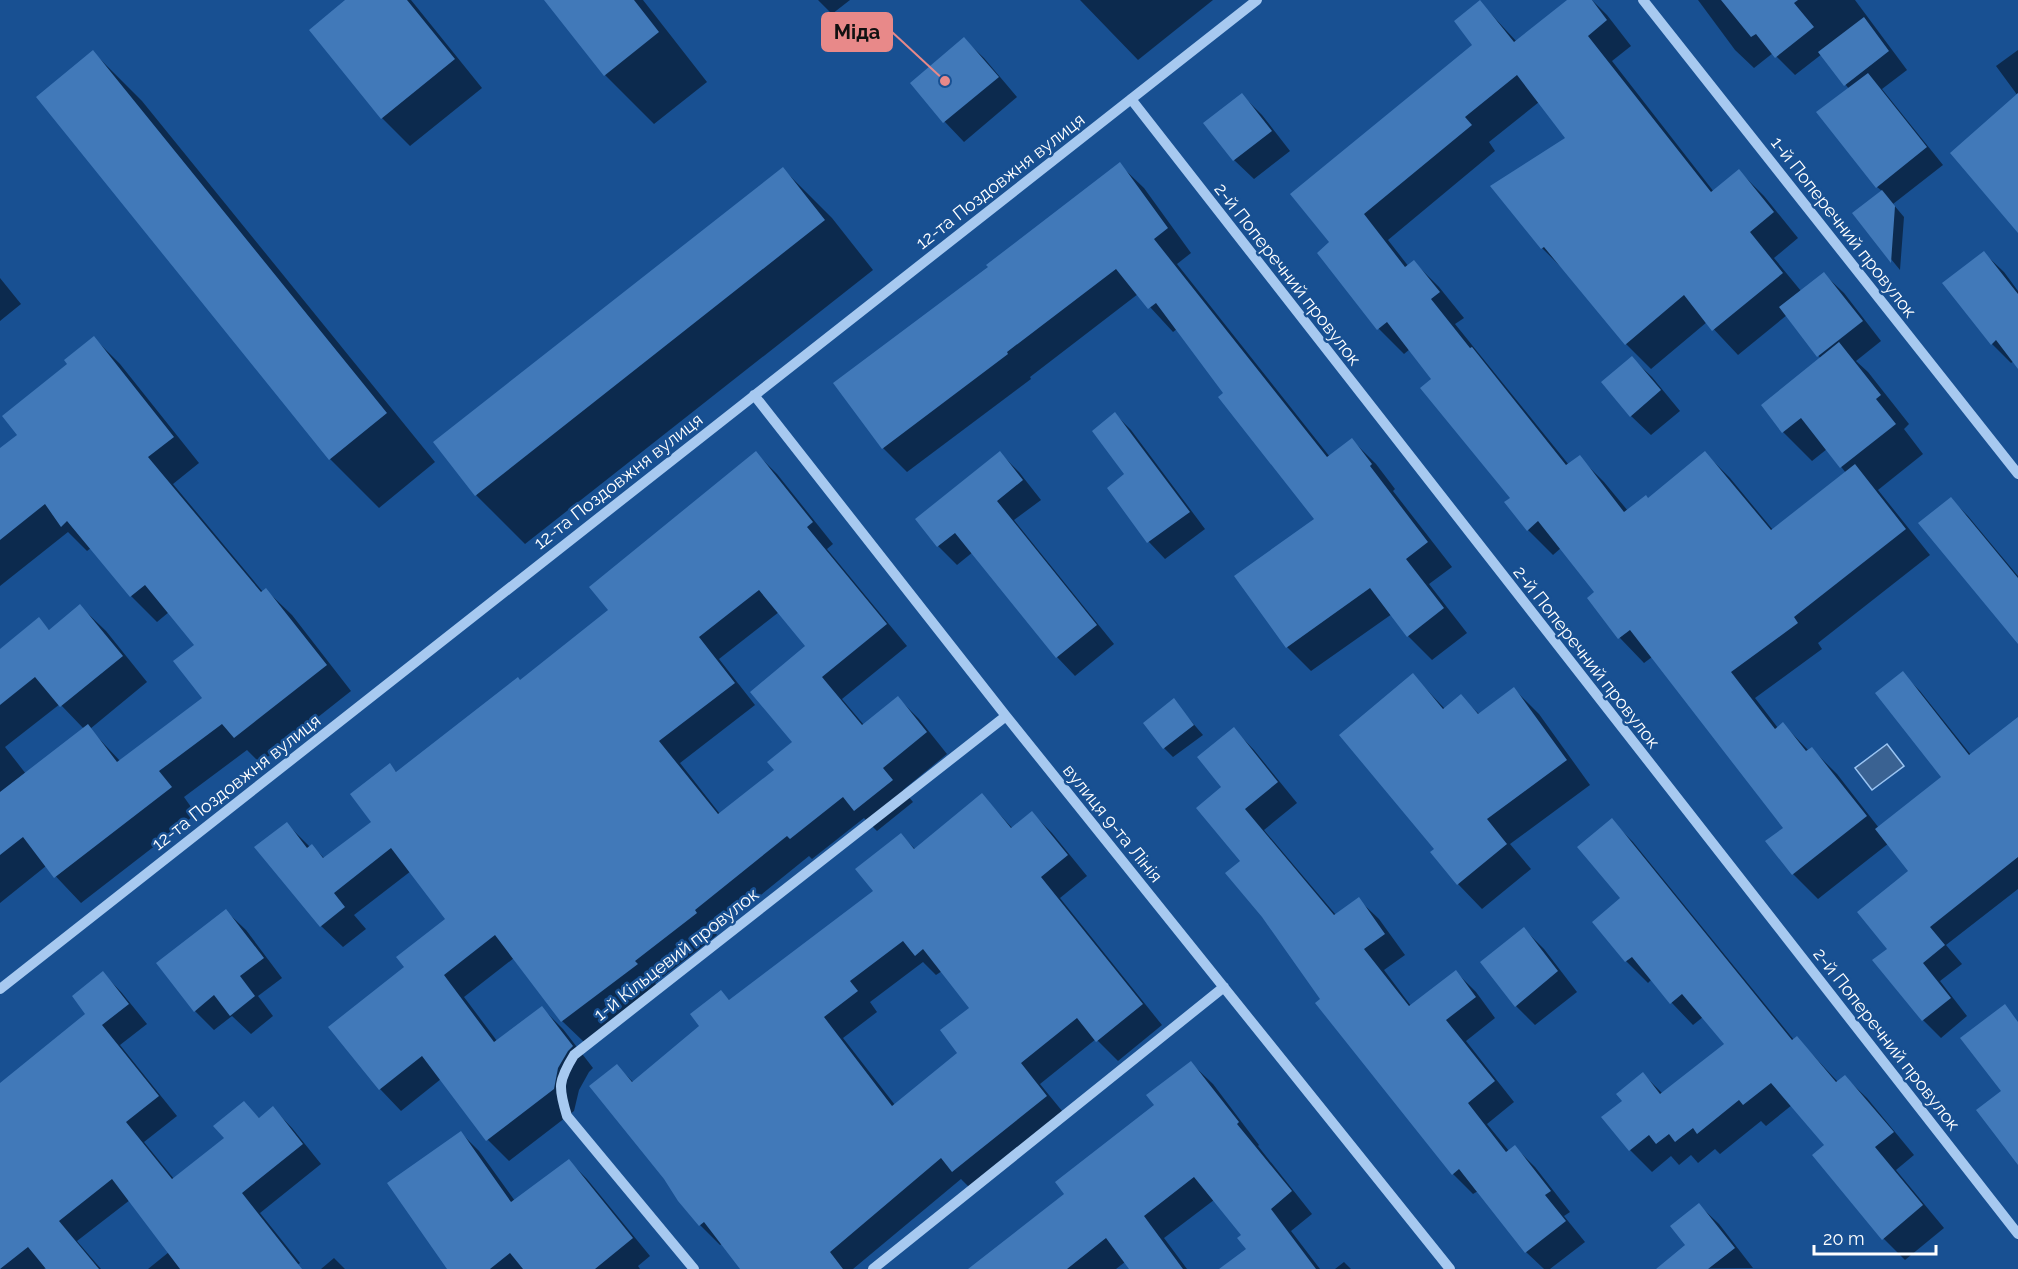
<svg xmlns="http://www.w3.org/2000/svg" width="2018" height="1269" font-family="Raleway,sans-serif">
  <rect width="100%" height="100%" fill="#185092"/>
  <path fill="#3a6292" stroke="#9ac4f2" stroke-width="1.5" d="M1887 744 1904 766 1872 790 1855 768Z"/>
  <path fill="#0007" fill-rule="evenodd" d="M348 0H411L482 88 410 146 382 118Z
    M546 0H643L707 82 654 124 605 75Z
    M818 0H850L832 14Z
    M1080 0H1213L1138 60Z
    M1569 0H1592L1607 15 1631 46 1612 61 1714 192 1739 171 1764 196 1798 238 1774 258 1801 291 1824 274 1844 293 1881 341 1856 361 1868 372 1909 424 1904 429 1923 454 1878 490 1930 555 1818 643 1822 649 1755 698 1778 728 1783 724 1809 751 1812 749 1837 774 1879 828 1943 777 1902 673 1920 691 1971 755 2018 719V889L1946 945 1962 964 1940 981 1967 1016 1941 1038 1923 1020 1889 949 1910 871 1889 843 1818 899 1793 874 1785 828 1652 657 1644 663 1620 638 1596 593 1561 548 1553 555 1528 530 1512 498 1434 379 1410 349 1404 354 1379 329 1319 253 1331 242 1474 45 1480 2 1517 42ZM1539 102 1567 138 1542 248 1566 272 1626 344 1651 369 1707 322 1738 355 1787 315 1821 359 1763 406 1783 432 1812 461 1827 449 1846 473 1773 530 1730 478 1705 453 1649 500 1628 511 1604 482 1579 457 1569 465 1455 324 1464 318 1439 287 1414 262 1409 267 1388 240 1495 151 1489 142Z
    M1698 0H1855L1907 70 1882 89 1943 165 1893 204 1904 217 1900 270 1854 214 1882 191 1877 187 1849 89 1822 54 1795 75 1773 53 1754 68 1735 50Z
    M964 39 984 58 1017 97 964 142 945 122 912 83Z
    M2018 50V96L1996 66Z
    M93 52 142 101 435 462 379 508 330 459Z
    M1242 95 1262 115 1290 151 1254 179 1234 160Z
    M1119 164 1144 188 1191 253 1177 264 1330 457 1352 440 1376 464 1395 489 1393 491 1452 567 1429 584 1467 633 1432 660 1408 636 1392 614 1311 671 1287 647 1316 519 1177 329 1173 332 1138 294 1030 377 1031 379 907 472 883 448 990 268Z
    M783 169 832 218 873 270 525 544 476 495Z
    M1984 253 2004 272 2018 291V366L2014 361 2011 363 1992 344Z
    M0 278 21 304 0 321Z
    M94 338 120 364 199 463 173 484 263 592 266 590 292 615 351 691 260 763 247 750 184 797 196 814 81 903 46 866 0 903V666L39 619 50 631 80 606 106 631 147 682 90 729 121 762 204 699 196 645 169 612 157 622 131 596 91 548 87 551 68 532 0 586V450L20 435 70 365ZM60 704 84 729 26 774 5 747Z
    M1632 358 1652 377 1680 411 1651 435 1631 416Z
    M1115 414 1131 430 1205 529 1165 559 1149 542 1109 488 1126 475Z
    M756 453 777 474 833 544 827 549 907 646 842 699 864 725 898 698 919 719 947 754 903 790 913 802 877 831 864 818 812 859 809 856 715 932 717 935 655 983 658 986 584 1042 562 1021 514 958 464 997 497 1041 542 1008 563 1029 593 1068 589 1072 579 1090 574 1111 509 1161 488 1140 441 1079 401 1111 380 1089 406 967 447 919 411 871 354 915 366 929 343 947 321 926 257 847 287 824 310 847 312 846 325 859 373 822 390 765 397 773 520 682 610 611ZM779 612 807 646 794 742 776 770 720 814 680 763 755 705 719 659Z
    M1000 453 1019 472 1041 500 1014 520 1114 644 1075 676 1057 657 973 552 957 565 938 546 917 519Z
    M1951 499 1968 516 2018 576V642Z
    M1413 675 1445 709 1460 696 1479 714 1514 689 1539 714 1590 785 1510 844 1531 869 1482 909 1458 884 1432 853 1436 849Z
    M1173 700 1203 735 1173 757 1164 748Z
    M1234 729 1254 750 1297 803 1264 830 1336 915 1358 899 1379 919 1405 955 1384 970 1411 1006 1456 972 1476 992 1495 1018 1466 1041 1514 1102 1487 1124 1509 1151 1515 1147 1535 1167 1570 1212 1564 1216 1585 1242 1550 1269H1544L1526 1252 1478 1191 1473 1194 1453 1174 1317 1003 1322 999 1242 861 1224 788Z
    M982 795 1013 829 1032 813 1052 833 1087 876 1060 898 1162 1025 1118 1061 1096 1039 1040 1084 1067 1117 974 1192 961 1179 853 1269H742L722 1244 720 1245 700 1225 617 1066 633 1082 701 1027 721 992 730 1001 875 891 901 835 915 849ZM923 962 936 975 942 971 971 1008 959 1053 895 1105 843 1038 877 1012 870 1002Z
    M1611 820 1633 842 1794 1040 1797 1038 1838 1082 1845 1077 1867 1098 1914 1155 1896 1170 1944 1228 1905 1260 1884 1239 1814 1155 1826 1145 1792 1105 1766 1126 1761 1121 1720 1154 1715 1149 1698 1163 1691 1155 1679 1165 1671 1156 1652 1172 1630 1150 1624 1101 1643 1074 1663 1094 1726 1044 1703 1017 1693 1025 1672 1003 1652 979 1648 983 1626 961 1594 922 1622 898Z
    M226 911 246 930 282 978 258 996 273 1016 251 1034 232 1016 214 1030 195 1011Z
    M1524 929 1544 949 1577 992 1535 1025 1516 1006Z
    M103 973 122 993 147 1024 120 1045 177 1116 144 1142 174 1179 226 1139 244 1103 260 1119 273 1108 292 1128 321 1164 260 1213 300 1263 292 1269H148L169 1252 130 1200 77 1241 101 1269H48L47 1267 44 1269H0V1094L87 1014Z
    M1191 1063 1213 1084 1259 1145 1258 1146 1312 1214 1291 1231 1320 1269H1221L1248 1249 1243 1235 1214 1200 1164 1238 1187 1269H1131L1125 1262 1116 1269H971L1066 1194 1156 1105Z
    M461 1133 479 1151 515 1201 569 1161 587 1179 650 1256 638 1266 640 1269H448Z
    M1699 1205 1719 1224 1753 1268 1658 1269 1687 1245Z
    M334 1258 345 1269H321Z
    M1344 1262 1351 1269H1335Z"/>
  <path fill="#4179b9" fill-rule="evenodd" d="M345 0H407L455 59 381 119 309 30Z
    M544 0H634L659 32 604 76Z
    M1480 0 1514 42 1567 0H1592L1607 20 1588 36 1711 192 1739 169 1774 212 1750 232 1783 273 1712 331 1684 295 1625 345 1544 247 1541 249 1490 186 1565 138 1517 75 1465 117 1472 125 1364 214 1405 267 1414 260 1440 292 1431 299 1470 348 1472 347 1566 465 1580 455 1624 512 1646 495 1648 498 1705 451 1771 530 1855 464 1906 529 1794 617 1798 623 1731 672 1775 729 1783 722 1806 751 1812 747 1867 816 1792 875 1765 841 1783 828 1630 630 1618 639 1587 598 1594 592 1538 521 1527 531 1504 502 1510 498 1420 388 1431 379 1387 322 1377 330 1317 253 1329 242 1290 194 1472 45 1454 21Z
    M1721 0H1798L1794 3 1814 27 1775 58 1756 34 1751 37Z
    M1864 17 1889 51 1844 86 1818 52Z
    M964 37 999 77 943 123 910 83Z
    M93 50 387 413 329 460 36 97Z
    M1868 73 1927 147 1876 188 1816 112Z
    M1242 93 1272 131 1233 161 1203 123Z
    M2018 93V233L1950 153Z
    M1120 162 1168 228 1154 239 1327 457 1352 438 1372 464 1370 466 1428 542 1406 559 1444 608 1407 637 1370 588 1286 648 1234 576 1314 519 1218 397 1223 393 1156 303 1148 309 1116 269 1007 352 1008 354 882 449 833 383 988 267 986 265Z
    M783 167 825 220 475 496 433 442Z
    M1882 190 1895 206 1891 263 1852 213Z
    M1984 251 2018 294V369L1996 340 1991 345 1942 283Z
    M1824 272 1863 321 1817 357 1779 307Z
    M94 336 174 437 148 457 261 592 266 588 327 665 234 738 222 724 159 771 172 787 54 878 23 837 0 855V792L88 724 117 762 202 698 173 661 194 645 145 585 130 597 67 521 61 527 45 504 0 540V448L17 435 2 416 67 364 64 360Z
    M1839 342 1881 395 1876 399 1896 424 1840 468 1801 418 1782 433 1761 405Z
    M1632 356 1661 390 1630 417 1601 382Z
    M1115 412 1190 512 1147 543 1107 488 1124 474 1092 431Z
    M756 451 813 522 807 527 887 624 822 677 862 725 898 696 927 732 883 768 893 780 854 811 843 797 790 839 787 836 695 910 697 913 635 961 638 964 561 1022 495 935 444 975 494 1042 542 1006 573 1046 568 1051 558 1068 554 1089 486 1141 422 1056 379 1090 328 1027 404 967 396 957 445 919 391 848 334 893 345 907 320 927 254 847 287 822 307 848 312 844 323 858 371 822 350 794 390 763 396 772 518 677 520 680 608 610 589 587ZM759 590 805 646 750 692 792 742 767 762 774 770 718 814 659 741 735 683 699 637Z
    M1000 451 1023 480 997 501 1097 625 1056 658 955 533 937 547 915 519Z
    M1951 497 2018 578V644L1918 523Z
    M80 604 123 656 60 707 35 677 0 705V649L39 617 49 630Z
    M1903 671 1969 755 2018 717V857L1930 927 1945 945 1923 963 1951 998 1922 1021 1872 960 1887 949 1857 912 1908 871 1875 829 1941 777 1875 693Z
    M1413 673 1443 709 1461 694 1478 714 1514 687 1567 760 1487 819 1507 844 1457 885 1430 852 1434 849 1339 735Z
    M1174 698 1194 725 1163 749 1143 723Z
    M1234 727 1278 782 1245 809 1334 915 1359 897 1385 934 1364 949 1409 1006 1456 970 1476 997 1446 1020 1495 1081 1468 1103 1506 1152 1515 1145 1551 1191 1545 1195 1566 1221 1525 1253 1459 1169 1452 1175 1315 1003 1320 999 1262 917 1225 873 1240 861 1196 808 1221 787 1197 757Z
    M982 793 1011 828 1032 811 1068 855 1041 877 1143 1004 1096 1042 1077 1018 1021 1063 1047 1096 952 1172 941 1158 830 1252 843 1269H740L704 1222 699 1226 678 1201 664 1179 589 1086 617 1064 632 1082 699 1026 690 1014 721 990 729 1000 873 891 855 869 901 833 914 849ZM903 941 915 956 923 949 969 1008 940 1030 957 1053 892 1106 824 1017 858 991 850 981Z
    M1612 818 1792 1040 1797 1036 1836 1082 1845 1075 1894 1132 1875 1147 1923 1205 1882 1240 1812 1155 1824 1145 1771 1083 1743 1105 1739 1100 1697 1134 1693 1128 1675 1142 1669 1134 1656 1144 1649 1135 1629 1151 1601 1117 1622 1101 1616 1094 1643 1072 1660 1094 1724 1044 1682 994 1670 1004 1632 957 1625 962 1592 922 1620 898 1577 847Z
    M226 909 264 958 240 976 255 996 230 1016 214 995 194 1012 156 963Z
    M1524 927 1558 971 1515 1007 1480 962Z
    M103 971 129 1004 102 1025 159 1096 126 1122 172 1179 224 1138 213 1126 244 1101 259 1118 273 1106 303 1144 242 1193 302 1269H180L112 1179 59 1221 99 1269H46L28 1247 0 1269V1083L85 1014 72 996Z
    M2005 1004 2018 1022V1165L1976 1110 2001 1091 1960 1038Z
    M1191 1061 1239 1122 1237 1124 1292 1191 1271 1209 1316 1269H1219L1246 1249 1237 1238 1241 1235 1194 1177 1144 1216 1183 1269H1129L1106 1238 1067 1269H968L1064 1194 1055 1182 1154 1105 1146 1095Z
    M461 1131 511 1202 569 1159 633 1238 595 1269H523L510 1253 490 1269H447L387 1183Z
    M1699 1203 1735 1248 1708 1269H1656L1685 1245 1670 1226Z"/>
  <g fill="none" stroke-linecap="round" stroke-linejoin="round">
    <path stroke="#a7c9f0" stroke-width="10" d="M1643 0 2018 474
      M1131 99 2018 1234
      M754 395 1006 716 1450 1269
      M0 989 1257 0
      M694 1269 567 1116C558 1087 558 1081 574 1055L1006 716
      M873 1269 1224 987"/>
  </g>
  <g text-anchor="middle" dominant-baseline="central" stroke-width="5" stroke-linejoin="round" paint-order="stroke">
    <g font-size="18" fill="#fff" stroke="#185092">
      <text transform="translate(1000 181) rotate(-38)">12-та Поздовжня вулиця</text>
      <text transform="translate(1844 227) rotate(52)">1-й Поперечний провулок</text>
      <text transform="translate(1288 274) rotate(52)">2-й Поперечний провулок</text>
      <text transform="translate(618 481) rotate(-38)">12-та Поздовжня вулиця</text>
      <text transform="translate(1587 657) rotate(52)">2-й Поперечний провулок</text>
      <text transform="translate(236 782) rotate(-38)">12-та Поздовжня вулиця</text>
      <text transform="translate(1113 823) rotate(51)">вулиця 9-та Лінія</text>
      <text transform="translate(676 954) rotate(-38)">1-й Кільцевий провулок</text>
      <text transform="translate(1887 1039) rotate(52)">2-й Поперечний провулок</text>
    </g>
  </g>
  <path fill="none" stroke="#e88989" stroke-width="2" d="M945 81L892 32"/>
  <circle fill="#e88989" stroke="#185092" stroke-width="2" cx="945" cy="81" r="6"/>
  <rect fill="#e88989" stroke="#e88989" stroke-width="2" x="822" y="13" width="70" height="38" rx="6"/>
  <g font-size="20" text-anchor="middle" font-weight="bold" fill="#111">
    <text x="857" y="39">Міда</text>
  </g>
  <path d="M1814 1245v9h122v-9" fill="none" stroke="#ffffff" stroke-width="3"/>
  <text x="1823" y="1245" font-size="18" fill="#ffffff" stroke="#185092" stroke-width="4.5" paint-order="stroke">20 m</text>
</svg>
